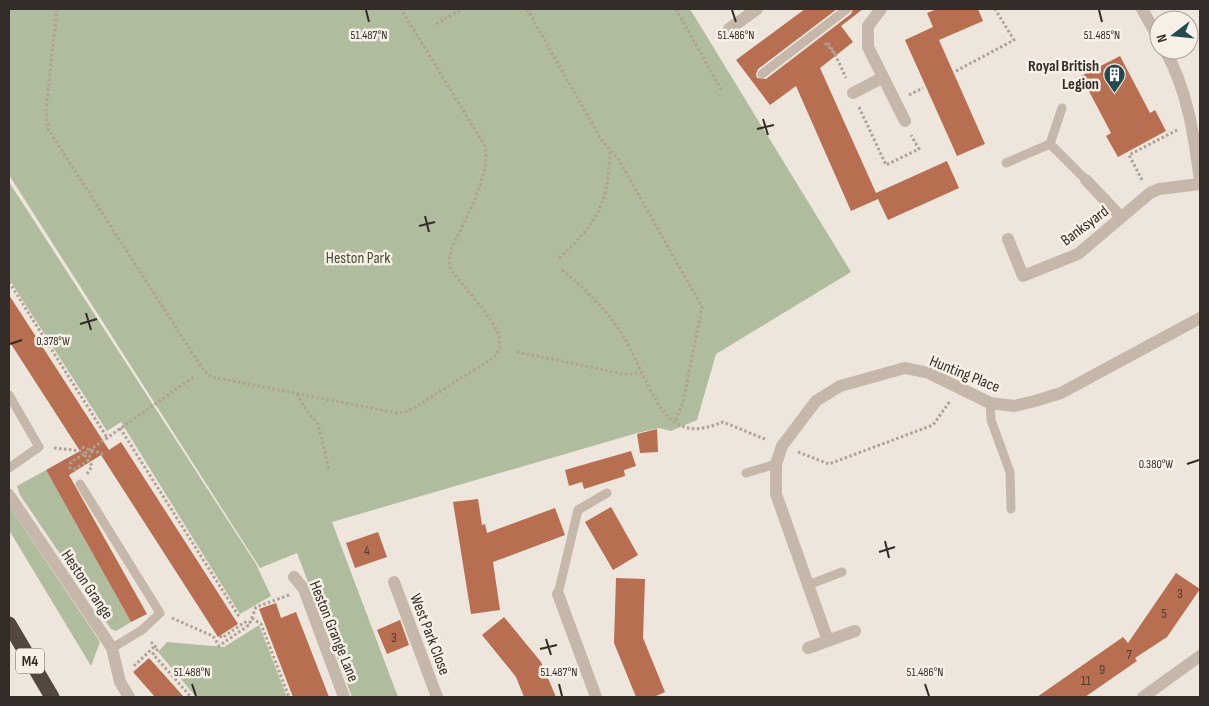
<svg xmlns="http://www.w3.org/2000/svg" width="1209" height="706" viewBox="0 0 1209 706" font-family="'Sofia Sans Condensed',sans-serif">
	<rect width="100%" height="100%" fill="#eee6dc"/>
	<path fill="#b0bc9e" d="M9,9h681l161,263 -135,82 -19,66 -26,11 -12,-3 -22,5 -305,89 66,175h-46l-55,-144 -37,15 -251,-393z
		M9,182l247,382 15,32 -31,18 -119,-192 -14,9 -98,-152z
		M46,470l85,152 -15,9 -5,-2 -91,-134 -3,-9z
		M9,506l91,136 -9,24 -82,-136z
		M259,625l28,72h-91l-38,-45 9,-10 57,5z"/>
	<path fill="#b76e51" d="M805,9h32l-79,60 -2,5 1,4 9,1 85,-65 2,-5h10l-22,17 12,16 -33,26 56,125 71,-32 12,27 -71,32 -10,-21 -27,12 -55,-125 -26,19 -34,-45z
		M937,9h41l5,12 -44,19 46,104 -28,12 -52,-116 28,-13 -6,-14z
		M1120,56l30,57 5,-3 11,21 -48,26 -12,-21 5,-3 -30,-57z
		M9,295l100,155 12,-8 117,182 -20,13 -117,-182 -32,20 78,139 -16,8 -85,-152 34,-19 -71,-110z
		M657,429l1,23 -18,1 -3,-19z
		M631,451l5,15 -12,4 1,6 -41,13 -2,-7 -13,4 -4,-16z
		M478,499l4,26 3,-1 2,9 68,-25 10,27 -72,27 7,48 -29,4 -18,-112z
		M611,507l27,48 -25,15 -28,-48z
		M378,532l9,25 -32,11 -9,-25z
		M1176,573l24,16 -33,48 -32,21 2,3 -52,36h-48l86,-60 5,6z
		M616,578l29,1 -2,59 22,54 -11,5h-18l-22,-54z
		M276,603l5,15 15,-6 33,85h-36l-34,-88z
		M504,617l37,45 15,35h-32l-8,-20 -34,-42z
		M400,620l9,25 -22,9 -10,-24z
		M149,658l35,39h-29l-22,-25z"/>
	<g fill="none" stroke-linecap="round" stroke-linejoin="round">
		<path stroke="#b1a194" stroke-width="3" stroke-dasharray="2.5 2.5" stroke-linecap="butt" d="M57,9l-11,101 2,19 156,242 8,6 185,36 8,-1 9,-4 79,-50c6,-6 8,-13 6,-22 -5,-17 -35,-49 -47,-65l-3,-9 2,-12c12,-27 41,-76 34,-104l-84,-137
			M527,9l75,132 17,19 83,147 -19,96 -8,19
			M676,9l46,82
			M436,24l26,-15
			M825,43l10,11 -8,-13
			M835,54l11,24
			M956,71l58,-31 -19,-31
			M909,95l14,-7
			M859,107l27,58 33,-16 -8,-14
			M1142,180l-13,-25 48,-25
			M559,258c39,-37 49,-52 51,-107
			M562,270c24,19 45,41 62,67 15,24 31,79 58,89 13,6 28,1 41,-4l44,18
			M9,282l99,157
			M517,352l107,22 19,-1
			M297,394l9,16 12,14 11,46
			M120,428l120,190
			M54,448l28,3 2,3
			M798,452l31,12 104,-39 17,-24
			M84,454l-13,8 -1,6 4,1 13,-7
			M87,474l5,-8 -8,-12 111,-78
			M172,618l41,18 6,10 30,-21 7,-18 33,-12
			M252,618l9,6 28,73
			M220,636l2,2 23,-16 4,3
			M151,642l7,7 -5,5 38,43
			M134,666l21,-20"/>
		<path stroke="#c5b7a9" stroke-width="9" d="M762,74l85,-65
			M1050,144l36,36
			M1006,163l44,-19 12,-36
			M9,395l30,52 -30,21
			M990,403l1,17 19,52 1,37
			M746,473l30,-9
			M80,484l80,129 -18,17 -30,18
			M808,585l34,-13
			M558,594l20,-84 29,-17"/>
		<path stroke="#c5b7a9" stroke-width="12" d="M881,9l-13,17v21l37,74
			M729,29l28,-20
			M853,93l29,-15
			M1086,180l35,37
			M1008,239l15,37 55,-22 72,-61 9,-4 41,-5
			M9,495l103,153 8,34 9,15
			M294,577l10,12 40,108
			M394,582l43,115
			M558,594l38,103
			M828,641l-52,-147v-30l6,-18 34,-45 24,-15 65,-18 24,5 61,30 24,3 21,-5 26,-8 139,-75
			M808,648l47,-17"/>
		<path stroke="#c5b7a9" stroke-width="12" d="M1142,9l17,30
			M1165,50c23,41 29,86 35,131
			M1143,697l57,-41"/>
		<path stroke="#534740" stroke-width="15" d="M9,624l43,73"/>
		<path stroke="#b1a194" stroke-width="3" stroke-dasharray="2.5 2.5" stroke-linecap="butt" d="M82,447l21,7
			M87,462l6,-12"/>
	</g>
	<path fill="none" stroke="#332c28" stroke-width="2" d="M366,10l3,12M732,10l4,12M1099,10l3,12M763,119l5,16M757,129l17,-4M425,216l4,16M419,226l16,-4M86,313l5,17M80,324l17,-5M10,344l12,-4M1187,464l12,-4M885,541l4,17M879,552l16,-5M546,639l5,16M540,649l17,-4M192,684l4,12M559,684l3,12M925,684l4,12"/>
	<defs>
		<symbol id="building-pin" viewBox="-11 -11 22 30"><path d="M0 17L-7.5 6A9.5 9.5 0 1 1 7.5 6Z" fill="#234b50" stroke="#f7f0e7"/><path d="M-4-6H4V6H1V3H-1V6H-4ZM-2.5-4.3h1.7v1.8h-1.7ZM.8-4.3h1.7v1.8H.8ZM-2.5-1h1.7V.8h-1.7ZM.8-1h1.7V.8H.8Z" fill="#fff"/></symbol>
	</defs>
	<g fill-rule="evenodd">
		<use href="#building-pin" x="1102" y="62" width="25" height="34"/>
	</g>
	<g text-anchor="middle" stroke-width="5" stroke-linejoin="round" paint-order="stroke">
		<g font-size="14" fill="#543c32">
			<text x="367" y="555">4</text>
			<text x="1180" y="598">3</text>
			<text x="1164" y="618">5</text>
			<text x="394" y="642">3</text>
			<text x="1129" y="659">7</text>
			<text x="1102" y="674">9</text>
			<text x="1086" y="685">11</text>
		</g>
		<rect fill="#f7f0e7" stroke="#6e6761" stroke-width="1" x="16" y="648.5" width="28" height="25" rx="4"/>
		<g font-size="15" font-weight="bold" fill="#332c28">
			<text x="30" y="666">M4</text>
		</g>
		<g font-size="16" font-weight="bold" fill="#332c28" stroke="#f7f0e7" text-anchor="end">
			<text x="1099" y="71">Royal British<tspan x="1099" dy="18">Legion</tspan></text>
		</g>
		<g font-size="16" fill="#332c28" stroke="#f7f0e7">
			<text transform="translate(1084 225) rotate(-37)" y="6">Banksyard</text>
			<text transform="translate(965 373) rotate(22)" y="6">Hunting Place</text>
			<text transform="translate(88 584) rotate(56)" y="6">Heston Grange</text>
			<text transform="translate(335 631) rotate(68)" y="6">Heston Grange Lane</text>
			<text transform="translate(431 634) rotate(69)" y="6">West Park Close</text>
		</g>
		<g font-size="16" fill="#424e2f" stroke="#f7f0e7">
			<text x="358" y="263">Heston Park</text>
		</g>
	</g>
	<g font-size="12" text-anchor="middle" fill="#332c28" stroke="#f7f0e7" stroke-width="5" stroke-linejoin="round" paint-order="stroke">
		<text x="369" y="39">51.487°N</text>
		<text x="736" y="39">51.486°N</text>
		<text x="1102" y="39">51.485°N</text>
		<text x="53" y="345">0.378°W</text>
		<text x="1156" y="468">0.380°W</text>
		<text x="192" y="676">51.488°N</text>
		<text x="559" y="676">51.487°N</text>
		<text x="925" y="676">51.486°N</text>
	</g>
	<rect width="1209" height="706" fill="none" stroke="#332c28" stroke-width="20"/>
	<g transform="translate(1174 35) rotate(254)"><circle r="24" fill="#f7f0e7" stroke="#a9a29b"/>
	<path d="M0-4L9 19L0 12L-9 19Z" fill="#234b50"/>
	<text y="-8" font-size="14" font-weight="bold" text-anchor="middle" fill="#332c28">N</text>
	</g>
</svg>
